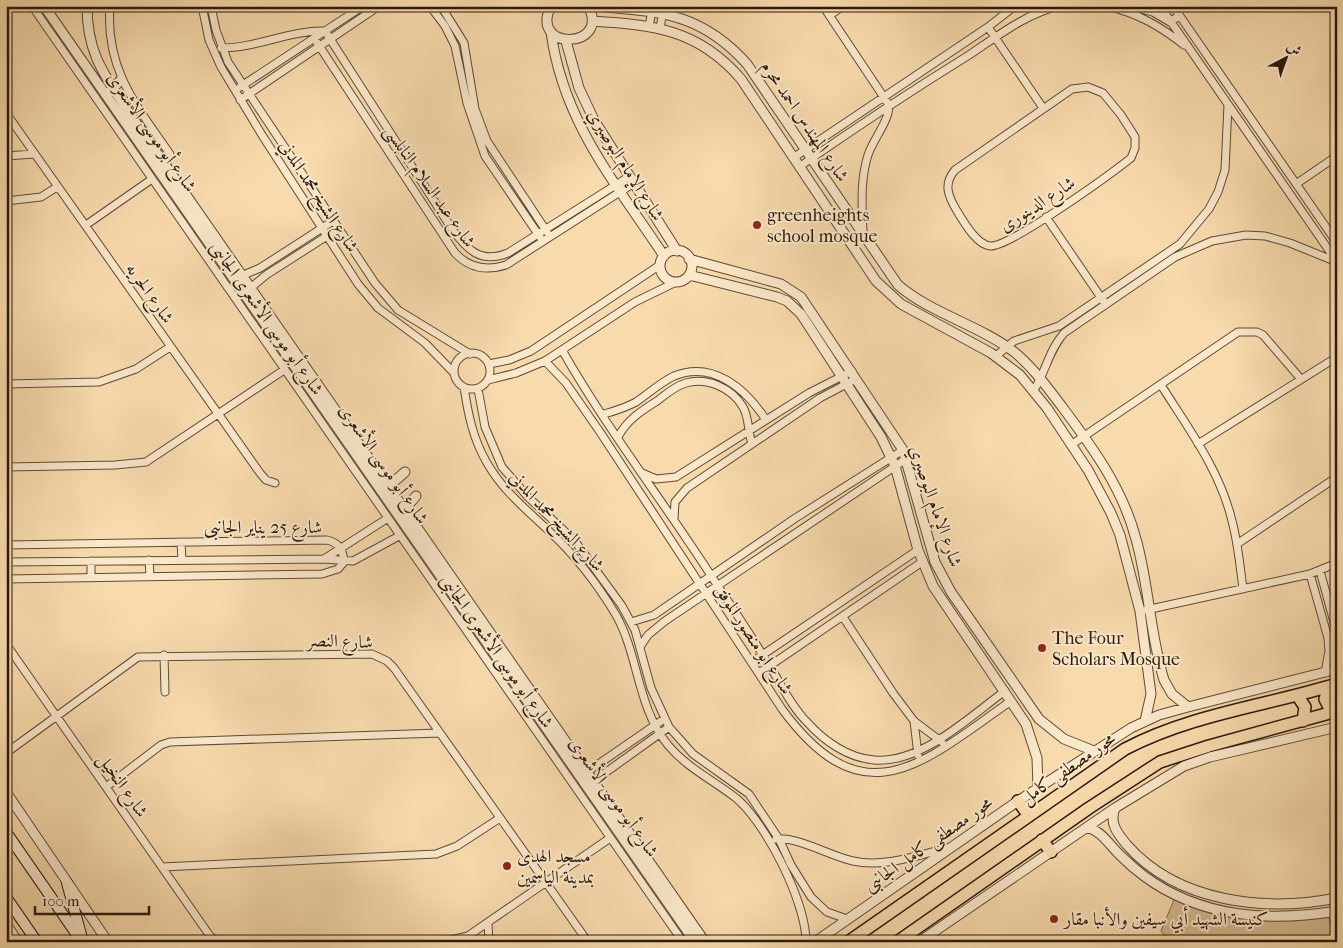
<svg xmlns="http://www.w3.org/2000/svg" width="1343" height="948" viewBox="0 0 1343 948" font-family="'IM FELL French Canon',Amiri,serif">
	<rect width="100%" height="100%" fill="#f8dbad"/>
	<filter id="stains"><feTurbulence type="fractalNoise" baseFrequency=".004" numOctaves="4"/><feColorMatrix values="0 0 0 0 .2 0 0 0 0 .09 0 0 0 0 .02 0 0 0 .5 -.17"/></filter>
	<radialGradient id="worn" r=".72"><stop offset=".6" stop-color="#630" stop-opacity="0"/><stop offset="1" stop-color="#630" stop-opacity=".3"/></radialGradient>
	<path fill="#d5ba92" stroke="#806a50" d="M1176,895l63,20 94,-3 4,30h-168l-8,-11z"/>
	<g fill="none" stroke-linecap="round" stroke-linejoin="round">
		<defs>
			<path id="minor" d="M32,6l651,936
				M110,6c-5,63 26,99 60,148l-4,11
				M202,6l7,34 12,27 41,68 96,149 20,24 47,35 29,30
				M211,6l5,24 12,32 147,221 23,27 72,44
				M430,6l15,20 10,20 12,57 18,53 55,81
				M441,6l23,37 11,66 12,32 60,91
				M823,6l66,99c0,17 -16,34 -21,50 -8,25 -6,52 -5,78
				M1107,6c30,7 53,20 77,39
				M1130,6l23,6 17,10 9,-6
				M1160,6l177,256
				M1173,6l164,237
				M1336,6l1,1
				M830,15l13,-9
				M649,26l4,-20
				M988,27l55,81
				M660,28l4,-22
				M314,38l141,215c14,15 32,18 51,12l128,-82
				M221,48c36,0 69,-18 104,-17l127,198c15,21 29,35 56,24l122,-77
				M240,87l123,-81
				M1088,87l15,6 18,22 14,22v11l-4,10c-19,15 -122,90 -141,88 -14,-2 -26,-24 -33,-35 -9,-15 -14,-27 -2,-41l117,-81z
				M240,100l139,-94
				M6,113l254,360 6,7 9,3
				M6,156l28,-2
				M793,158l195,-131 27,-21
				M799,167c56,-39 112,-76 170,-112 27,-18 58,-42 90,-49
				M1296,184l41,-28
				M6,201l35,-4 16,-10
				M1046,217l58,85
				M86,225l66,-46
				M239,277l21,-9 73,-47
				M247,291l19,-16 72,-46
				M562,350c45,79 101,151 150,227 19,29 39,58 57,88 12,19 22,41 38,57 17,19 41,36 67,38 47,4 95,-43 131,-69
				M454 371a18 18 0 1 1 36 0a18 18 0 1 1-36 0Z
				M996,356l18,-15 45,-15 121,-82 29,-35 9,-17 7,-22 3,-65
				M545,361l21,22 34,49 182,277c83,113 141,53 229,-8
				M489,364l20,-4 22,-9 129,-86
				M488,380l28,-7 29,-12 90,-59 41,-20
				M6,384l93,-2 37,-13 34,-22
				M1161,385c27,43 59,85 71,136 6,22 8,45 11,68
				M464,387c4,27 9,52 23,76 16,28 40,47 63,69 26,24 48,53 66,83 23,41 21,93 52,130 19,23 45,35 68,53 30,25 70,104 70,144
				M478,389l7,38 17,40 26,30 46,43 48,66 13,24 16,58 18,39 24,27 56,40 30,45 12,26 20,32 16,15 20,7
				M1034,390c12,-19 15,-40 30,-57l111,-76 37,-16 34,-6 19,1 25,7 47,19
				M604,414c11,-3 21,-6 32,-12 12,-8 25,-20 38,-26 39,-16 72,13 92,44
				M618,437c9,-17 23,-26 39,-36 9,-7 18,-15 29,-18 21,-6 46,5 57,24 6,10 5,25 9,37
				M1198,444l139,-87
				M1071,445l167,-113h19l6,3 37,43
				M6,467l109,-2 31,-3 138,-92
				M642,473l14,6 20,-2 133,-84 43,-22
				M674,519l1,-17 12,-14 133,-90 36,-19
				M181,542l1,18
				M1237,544l100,-67
				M6,545l321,-5c12,3 16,9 17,22l-6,7 -16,5 -316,5
				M324,559l64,-41
				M149,560l1,16
				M91,561v17
				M6,562l318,-3 29,2 46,-25
				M1320,571l17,62
				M1310,574l18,64 1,13 -4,22
				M1146,610l164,-36 27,-11
				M843,617l50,76 21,28 28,21
				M631,622l23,-7 140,-96 109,-69
				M6,644l204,292 7,6
				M640,647l8,-12 17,-14 241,-162
				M164,655l1,37
				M752,662l166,-112
				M759,673l163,-111
				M914,721l4,34
				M6,753l132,-96 234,-3 15,7 7,7 194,274
				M584,774l80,-55
				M591,783l78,-56
				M106,787l55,-42 9,-3 269,-9
				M776,839c23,-2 54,17 77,22 31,7 65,-6 95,-13
				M162,867l274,-13 21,-8 43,-28
				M488,924l1,18
				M379,942l72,-2 17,-4 142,-98"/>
			<path id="tertiary" d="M44,6l651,936
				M87,6c0,46 16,67 40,104l578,832
				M551,6c-23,46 61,43 37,0
				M595,6c65,6 105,6 152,58l151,221c34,29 79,39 115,66 20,16 34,36 50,57 30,40 60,81 73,131 13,46 14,96 28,141l8,14 16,13
				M592,21c62,4 106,8 149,58l135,202 25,23 90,49 29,22 27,33 41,62 23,43 9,22 20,76 11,83 -6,27
				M551,32c12,90 64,150 113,224
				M566,41l13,47 15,32 83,131
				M109,92l12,-12
				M660 266a16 16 0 1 1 32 0a16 16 0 1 1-32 0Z
				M689,259l92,25 20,13 102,153 32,112 16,30 88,127 25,20 30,12
				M689,275l88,22 10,4 14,13 80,123 14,29 23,84 15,36 93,138 11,34 1,30
				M389,486l16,-14
				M405,509l11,-13
				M6,792l102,150
				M1115,808c-6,15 2,25 12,37 51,58 139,67 210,53
				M1087,827c16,5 22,18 34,29 7,7 15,14 23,20 57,42 125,46 193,35
				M1333,912l4,17
				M6,924l12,18
				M815,942l203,-141 113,-73 28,-13 29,-8 149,-38
				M919,942l196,-134 69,-42 26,-9 127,-30"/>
			<path id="secondary" d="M6,832l76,110
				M67,883l15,55
				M6,897l31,45"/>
			<path id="primary" d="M1330,686l-5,13 4,8 8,4
				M1297,695l8,12 -2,14
				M1018,801l11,15
				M1042,840l9,12
				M848,942l277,-193c67,-35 140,-43 212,-65
				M897,942l192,-134 71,-46 49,-16 128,-35"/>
		</defs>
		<use href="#minor" stroke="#5e4a35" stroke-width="9"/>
		<use href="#tertiary" stroke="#5e4a35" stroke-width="11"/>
		<use href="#secondary" stroke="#2a190d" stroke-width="12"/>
		<use href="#primary" stroke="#2a190d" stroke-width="14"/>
		<use href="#minor" stroke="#fae8ca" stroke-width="7"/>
		<use href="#tertiary" stroke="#fae8ca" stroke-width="9"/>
		<use href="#secondary" stroke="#fae8ca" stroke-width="10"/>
		<use href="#primary" stroke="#f8dbad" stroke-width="11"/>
	</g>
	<g fill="#8f2418" stroke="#fae8ca" stroke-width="2">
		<circle cx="757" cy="225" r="5"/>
		<circle cx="1042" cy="648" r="5"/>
		<circle cx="507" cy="866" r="5"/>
		<circle cx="1054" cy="919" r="5"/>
	</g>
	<g text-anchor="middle" stroke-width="4" stroke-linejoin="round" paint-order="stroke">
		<g font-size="18" fill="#2a190d" stroke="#fae8ca">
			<text transform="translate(805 121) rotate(56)" y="6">شارع المهندس احمد محرم</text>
			<text transform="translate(152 132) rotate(55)" y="6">شارع أبو موسى الأشعرى</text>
			<text transform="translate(626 165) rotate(58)" y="6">شارع الإمام البوصيري</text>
			<text transform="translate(430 186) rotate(55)" y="6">شارع عبد السلام النابلسى</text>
			<text transform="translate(319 196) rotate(57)" y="6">شارع الشيخ محمد المدني</text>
			<text transform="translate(1037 204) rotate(-33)" y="6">شارع الدينورى</text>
			<text transform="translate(150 293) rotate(55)" y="6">شارع الحريه</text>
			<text transform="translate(267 318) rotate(55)" y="6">شارع أبو موسى الأشعرى الجانبى</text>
			<text transform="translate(384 464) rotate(55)" y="6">شارع أبو موسى الأشعرى</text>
			<text transform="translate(936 506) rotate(71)" y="6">شارع الإمام البوصيري</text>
			<text transform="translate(557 521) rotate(47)" y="6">شارع الشيخ محمد المدني</text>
			<text x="263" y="533">شارع 25 يناير الجانبى</text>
			<text transform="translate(754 639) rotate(57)" y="6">شارع ابو منصور الموفق</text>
			<text transform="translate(340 641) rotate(2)" y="6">شارع النصر</text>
			<text transform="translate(497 651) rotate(55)" y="6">شارع أبو موسى الأشعرى الجانبى</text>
			<text transform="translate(1068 768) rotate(-35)" y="6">محور مصطفى كامل</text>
			<text transform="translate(123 785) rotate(55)" y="6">شارع النخيل</text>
			<text transform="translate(614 797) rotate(55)" y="6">شارع أبو موسى الأشعرى</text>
			<text transform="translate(928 844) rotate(-35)" y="6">محور مصطفى كامل الجانبى</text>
		</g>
		<g font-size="18" fill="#2a190d" stroke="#fae8ca" text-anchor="start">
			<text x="767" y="221">greenheights<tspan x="767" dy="21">school mosque</tspan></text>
			<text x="1052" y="644">The Four<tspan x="1052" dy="21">Scholars Mosque</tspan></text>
			<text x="517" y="862">مسجد الهدى<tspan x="517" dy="21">بمدينة الياسمين</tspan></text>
			<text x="1064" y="925">كنيسة الشهيد أبي سيفين والأنبا مقار</text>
		</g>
	</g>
	<rect width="1343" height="948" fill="none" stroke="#f8dbad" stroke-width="25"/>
	<rect x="8" y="8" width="1328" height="933" fill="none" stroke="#2a190d" stroke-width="2.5"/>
	<rect x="12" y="12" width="1318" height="923" fill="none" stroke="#2a190d"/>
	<g transform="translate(1286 58) rotate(41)" stroke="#fae8ca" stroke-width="4" paint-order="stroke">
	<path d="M0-4L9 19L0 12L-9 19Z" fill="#2a190d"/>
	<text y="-8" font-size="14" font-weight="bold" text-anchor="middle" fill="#2a190d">ش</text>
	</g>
	<path d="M35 906v8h114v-8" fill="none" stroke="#2a190d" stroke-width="2.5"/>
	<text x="42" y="906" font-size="15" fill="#2a190d" stroke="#fae8ca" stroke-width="4" paint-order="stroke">100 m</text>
	<rect width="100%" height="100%" filter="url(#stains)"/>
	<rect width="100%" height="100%" fill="url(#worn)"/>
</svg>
